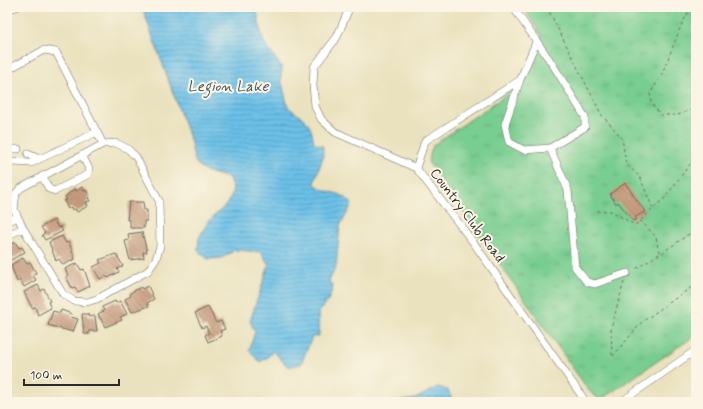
<svg xmlns="http://www.w3.org/2000/svg" width="703" height="409" viewBox="0 0 703 409" font-family="Mynerve,sans-serif">
	<defs>
		<pattern id="grass-tufts" width="24" height="20" patternUnits="userSpaceOnUse"><rect width="24" height="20" fill="#78cd90"/><path d="M3 7l-1-3M5 7V3M7 7l1-3M15 17l-1-3M17 17v-4M19 17l1-3" fill="none" stroke="#68b07c"/></pattern>
		<pattern id="water-rules" width="6" height="5" patternUnits="userSpaceOnUse"><rect width="6" height="5" fill="#6cc1e9"/><path d="M0 2.5h6" fill="none" stroke="#599dbd"/></pattern>
		<pattern id="building-back-hatch" width="6" height="6" patternUnits="userSpaceOnUse"><rect width="6" height="6" fill="#c89d7f"/><path d="M-1 5l2 2M0 0l6 6M5-1l2 2" fill="none" stroke="#a38068"/></pattern>
	</defs>
	<rect width="100%" height="100%" fill="#fcf5e5"/>
	<filter id="ink" filterUnits="userSpaceOnUse"><feTurbulence type="fractalNoise" baseFrequency=".025" numOctaves="2"/><feDisplacementMap in="SourceGraphic" scale="8" xChannelSelector="R" yChannelSelector="G"/><feConvolveMatrix kernelMatrix="1 2 1 2 8 2 1 2 1" color-interpolation-filters="sRGB"/></filter>
	<filter id="wash" filterUnits="userSpaceOnUse"><feTurbulence type="fractalNoise" baseFrequency=".012" numOctaves="4" result="noise"/><feDisplacementMap in="SourceGraphic" scale="16" xChannelSelector="R" yChannelSelector="G"/><feGaussianBlur stdDeviation="0.9" result="paint"/><feColorMatrix in="noise" values="0 0 0 0 0 0 0 0 0 0 0 0 0 0 0 0 0 1.4 0 .05"/><feComposite in="paint" operator="in"/></filter>
	<g filter="url(#wash)">
		<rect width="100%" height="100%" fill="#eae2be"/>
		<path fill="url(#grass-tufts)" stroke="#527c5e" d="M523,7h173v328l-96,65 -11,-9 -161,-229 5,-17 92,-63 16,-47z"/>
		<path fill="url(#water-rules)" stroke="#4c768a" d="M142,7h114l7,34 19,27 -1,11 7,28c17,13 23,14 26,36l9,3v11l-9,26c15,14 25,5 38,21l-12,22 -4,41 -7,14 4,6 -5,14 -10,11 1,24 -7,1 -11,27 -13,3 -15,-16 -5,6 -8,5 -11,-11 6,-19 -5,-11 19,-56 -8,-13 -26,-2 -13,8 -14,1 -10,-8 1,-13 9,-16 21,-20 4,-12 -4,-12c-27,-8 -34,-5 -38,-35z
			M438,387l10,3 5,12h-63l25,-3z"/>
		<g id="blocks">
			<path fill="url(#building-back-hatch)" d="M625,183l19,27 1,2 -10,5 1,2 -3,2 -15,-19 -2,2 -6,-10z
				M82,187l2,4 2,-1 4,6 -2,2 2,3 -4,1 2,4 -11,6 -2,-3 -3,1 -1,-3 -3,2 -4,-8 3,-1 -2,-3 10,-9 1,3z
				M129,202h14l1,8h3v11h-3v7h-14v-8h-3z
				M54,220l4,8 2,-2 3,5 -18,9 -3,-5 3,-2 -4,-6z
				M142,232l5,20h-4l1,6 -14,2 -5,-19 4,-1 -1,-6z
				M62,236l4,7 3,-1 6,17 -12,6 -4,-6 -3,2 -7,-19z
				M15,242l4,6 3,-1 3,5 -18,10v-15z
				M116,254l7,12 -6,3 2,3 -11,6 -2,-2 -6,3 -7,-12 8,-4 -2,-3z
				M23,258l4,6 3,-2 6,11 -3,2 3,5 -12,7 -4,-7 -3,2 -6,-17z
				M77,263l4,7 3,-1 6,17 -12,6 -3,-5 -3,1 -6,-11 2,-1 -3,-7z
				M38,285l3,6 3,-2 6,12 -2,1 3,6 -13,7 -3,-8 -3,1 -8,-16z
				M148,286l6,13 -7,4 2,3 -17,6 -7,-13 6,-3 -1,-3 11,-6 1,2z
				M115,301l1,2 4,-2 7,13 -7,3 2,3 -17,7 -7,-13 6,-3 -2,-4z
				M208,307l8,16 5,-2 4,8 -5,2 2,5 -14,6 -3,-7 4,-2 -3,-7 -4,2 -7,-15z
				M61,310l11,4 -1,3 7,2 -5,13 -25,-7 5,-14 7,2z
				M82,314h6l1,3 6,-1 2,15h-8v3h-5z"/>
		</g>
	</g>
	<g filter="url(#ink)">
		<use href="#blocks" fill-opacity="0" stroke="#6e6b5e" stroke-width="1"/>
		<g fill="none" stroke-linecap="round" stroke-linejoin="round">
			<defs>
				<path id="minor" d="M348,7v4l-11,26 -23,30 -1,18 2,21 6,13 14,13 81,36
					M513,7l40,58 32,52v10l-35,21 -26,2 -15,-8 -4,-18 15,-44
					M7,10l9,-3
					M7,70l37,-20 12,2 47,92
					M116,143l12,6 8,8 23,44 1,45 -4,13 -8,12 -51,28 -10,3 -13,-1 -11,-7 -40,-66 -9,-19 2,-16 5,-5 82,-44z
					M550,148l18,42 7,77 12,15 8,2 32,-11
					M7,154l3,-5h8
					M28,154l11,5
					M7,164l6,-2 18,1 66,-31
					M416,168l57,74 113,160
					M416,168l9,-27 95,-61 16,-38
					M42,176l7,13 6,2 32,-16 2,-6 -7,-14
					M7,222l10,-5
					M7,236l16,-8
					M621,402l75,-52"/>
			</defs>
			<use href="#minor" stroke="#6e6b5e" stroke-width="8"/>
			<path stroke="#6e6b5e" stroke-width="1" stroke-dasharray="3 3" stroke-linecap="butt" d="M547,7l54,107 21,24 4,26 14,13 13,32
				M691,7l-10,19 -19,48 -12,20 1,9 10,12h17l18,-7
				M597,211h14l24,14 6,-4 15,16 2,11 3,5 -27,17
				M641,220l23,-21 32,-43
				M662,253l34,-24
				M624,282l-13,46 1,29 30,-35 54,-38"/>
			<use href="#minor" stroke="#fff" stroke-width="7"/>
		</g>
	</g>
	<g text-anchor="middle" stroke-width="4" stroke-linejoin="round" paint-order="stroke">
		<g font-size="14" fill="#2b2b2b" stroke="#fcf5e5">
			<text transform="translate(468 215) rotate(53)" y="5">Country Club Road</text>
		</g>
		<g font-size="15" font-style="italic" fill="#3e5864" stroke="#fcf5e5">
			<text x="228" y="91">Legion Lake</text>
		</g>
	</g>
	<rect width="703" height="409" fill="none" stroke="#fcf5e5" stroke-width="24"/>
	<path d="M24 379v6h95v-6" fill="none" stroke="#2b2b2b" stroke-width="2"/>
	<text x="30" y="379" font-size="12" fill="#2b2b2b" stroke="#fcf5e5" stroke-width="3" paint-order="stroke">100 m</text>
</svg>
